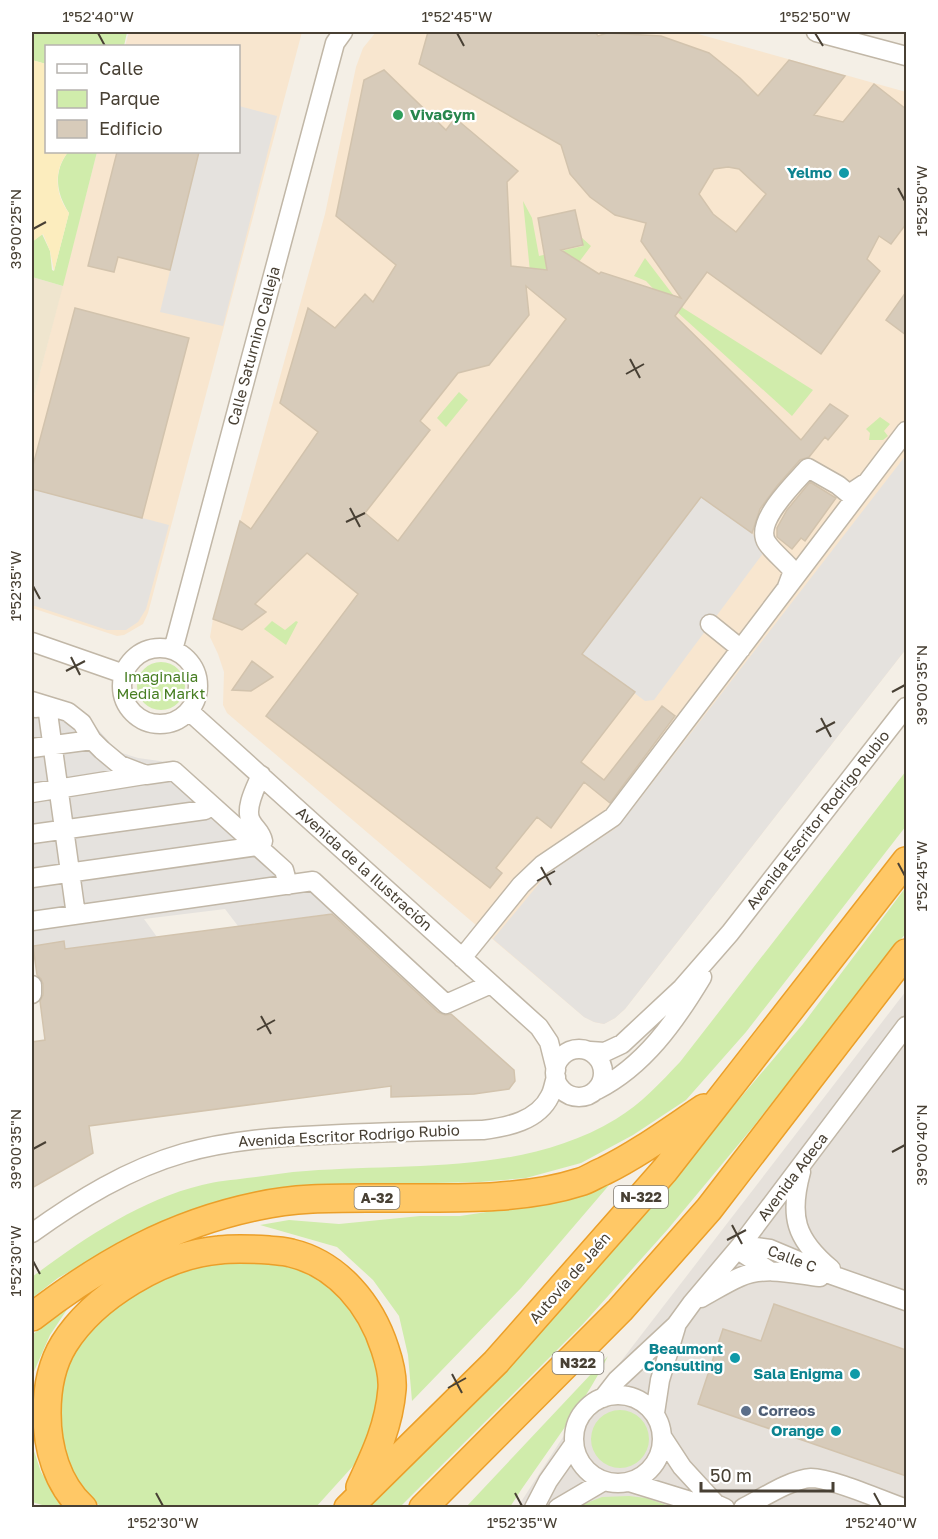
<svg xmlns="http://www.w3.org/2000/svg" width="938" height="1539" viewBox="0 0 938 1539" font-family="'Golos Text',sans-serif">
	<rect width="100%" height="100%" fill="#f4efe6"/>
	<path fill="#f8e6cf" d="M129,32h173l-154,581 -5,11 -19,11 -7,1 -85,-28v-205l65,-251h141v-106h-113z
		M376,32h315l215,60v557l-281,360 -10,9 -11,6 -10,-2 -10,-5 -357,-304 -4,-8 1,-33 -6,-18 -8,-17 3,-18 112,-405 31,-147 7,-19z"/>
	<path fill="#e6e1db" d="M906,991v516l-389,1 48,-74z"/>
	<path fill="#efe5ce" d="M32,277l31,9 -31,117z"/>
	<path fill="#d0ecab" d="M32,32h95l-3,14h-78v18l-14,-4z
		M68,152h29l-34,134 -31,-9v-35l10,-8 8,17 2,19 2,1 15,-58c-13,-20 -16,-41 -1,-61z
		M523,201l9,17 7,38 44,-10 -2,-9 10,9 -12,16 -35,18 -13,2z
		M645,258l38,50 130,82 -21,26 -127,-115 -19,-20 -12,-5z
		M459,392l9,8 -22,27 -9,-9z
		M880,417l10,7 -6,7 4,5 -5,4h-14l1,-7 -4,-4z
		M272,621l13,9 11,-9 2,1 -12,23 -22,-16z
		M137 686a24 24 0 1 1 48 0a24 24 0 1 1-48 0Z
		M906,771v55l-160,206 -60,68 -53,35 -52,28 -55,15 -46,4 -178,4 -68,13 -60,18 -54,26 -62,35 -26,20v-21c51,-38 108,-77 170,-92 15,-4 31,-5 45,-7 20,-2 39,-6 59,-7 103,-8 218,4 310,-52 25,-15 44,-36 64,-57z
		M906,887v46l-153,194 -85,102 -85,95 -183,183 -38,1 252,-261 189,-223z
		M616,1177l-95,111 -109,113 -4,-46 -9,-39 -26,-36 -36,-33 -77,-22 29,-5 50,4 81,-8h40l53,-8z
		M244,1259l61,9 55,43 23,67 -4,41 -16,36 -47,52h-215l-24,-23 -15,-40 -5,-35 7,-41 20,-33 29,-30 68,-35z
		M72,1302l-22,33 -18,41v-41z
		M608,1356c-27,54 -66,101 -98,151h-44z
		M591 1439a29 29 0 1 1 58 0a29 29 0 1 1-58 0Z
		M32,1445l9,27 21,35h-13l-17,-5z
		M629,1496l17,2 26,9 -98,1 28,-11z"/>
	<path fill="#fcedbe" d="M32,60l14,4v88h22c-15,19 -13,42 1,61l-15,58 -4,-20 -7,-17 -11,8z"/>
	<path fill="#e5e2de" d="M239,106l38,10 -54,210 -63,-14 39,-160h39z
		M906,455v194l-281,360 -10,9 -11,6 -10,-2 -10,-5 -91,-78 54,-65 69,-46 13,-15z
		M32,489l137,36 -23,84 -8,13 -12,8h-19l-75,-25z
		M701,497l51,36 12,19 -110,148 -9,1 -63,-47z
		M32,691l34,11 15,8 30,34 11,9 16,5 36,5 162,150 -98,13 -13,-17 -81,10 13,18 -92,12 -2,-8 -31,5z"/>
	<path fill="#d7cbba" stroke="#d2c3ad" stroke-width="1.5" fill-rule="evenodd" d="M428,32h167l3,4 9,-3 54,3 48,17 31,25 18,18 31,-36 56,16 -31,39 29,7 31,-38 32,25v115l-15,20 -12,-8 -12,23 13,12 -59,83 -114,-82 -32,44 126,124 29,-36 18,12 -20,24 -3,-3 -16,20 -9,3 -23,26 -17,23 -8,24 -51,-36 -119,157 53,38 -54,70 23,18 58,-74 13,10 -65,87 -26,-21 -33,46 -14,-11 -41,51 6,5 -12,15 -224,-172 92,-122 -51,-41 -52,51 11,8 -24,18 -29,-11 27,-98 11,8 67,-97 -38,-29 28,-95 27,20 30,-34 8,8 23,-37 -60,-49 28,-136 20,-10 62,60 9,-12 63,53 -11,11 4,84 36,4 -9,-52 37,-8 8,35 -22,5 38,24 2,-2 80,26 -40,-57 5,-18 -31,-8 -25,-18 -20,-23 -9,-29 -142,-81zM728,167l11,2 27,25 -30,38 -23,-18 -14,-20 15,-25zM526,286l40,33 -168,222 -33,-28 65,-83 -10,-9 38,-48 31,-8 40,-50z
		M117,152h82l-29,118 -52,-13 -4,15 -26,-6z
		M906,292v43l-20,-15z
		M75,308l114,30 -47,180 -110,-29v-20z
		M810,482l26,16 -31,43 -4,-3 -9,11 -15,-12v-9l10,-18z
		M252,661l21,16 -22,14 -19,-1z
		M332,914l106,98 7,3 6,-1 63,56 1,11 -6,8 -35,5 -83,3v-11l-302,40 4,27 -61,35v-146l13,-2 -5,-39 3,-6v-11l-2,-5 -4,-4 -4,-29 31,-5 1,8z
		M774,1304l132,46v126l-208,-72 25,-75 38,12z"/>
	<g fill="none" stroke-linecap="round" stroke-linejoin="round">
		<defs>
			<path id="minor" d="M816,32l90,24
				M787,587l6,-16c-8,-10 -19,-18 -26,-28 -14,-21 28,-60 41,-75l30,17 11,9 15,-10
				M710,624l31,25
				M32,642l92,32
				M122 686a38 38 0 1 1 76 0a38 38 0 1 1-76 0Z
				M173,650l162,-607 8,-11
				M32,701l36,11 14,11 10,17 10,10 18,15 26,10 28,-4 110,99 4,15
				M36,708l11,-2 29,209
				M189,711l350,316 10,15 7,28
				M32,748l60,-8
				M32,793l112,-18
				M32,834l173,-24 6,-5
				M32,878l226,-32 5,-5c-2,-10 -8,-12 -12,-20 -7,-13 5,-34 10,-46
				M32,921l281,-40 133,123 45,-20
				M462,958l59,-73 21,-20 71,-48 293,-386
				M32,985v9
				M555 1073a24 24 0 1 1 48 0a24 24 0 1 1-48 0Z
				M590,1051l15,1 17,-8 60,-56 48,-55 176,-226
				M597,1090c47,-24 78,-68 105,-113
				M801,1172c-12,44 -6,67 30,97
				M32,1233c46,-33 96,-64 152,-80 46,-13 92,-16 139,-18 53,-3 107,-4 160,-5 24,-3 55,-9 67,-34 3,-5 4,-13 6,-19
				M770,1271l-26,-17 -3,-9 29,4 62,26 74,26
				M701,1298c13,-7 25,-15 39,-21 26,-11 54,-3 80,0
				M574 1439a44 44 0 1 1 88 0a44 44 0 1 1-88 0Z
				M603,1398l14,-18 59,-55 16,-22 49,-58 165,-219
				M655,1413l5,-33 16,-53
				M663,1438l19,29 34,37
				M629,1482l68,21 19,1 9,4
				M534,1508l14,-27 26,-37
				M558,1508l46,-27
				M743,1508c18,-9 48,-29 68,-30 21,0 70,22 93,30"/>
			<path id="highway" d="M32,1317c70,-54 139,-93 226,-111 35,-8 73,-8 109,-8 68,-1 148,5 213,-16 8,-2 16,-8 24,-11 36,-18 67,-41 100,-63
				M83,1508c-26,-24 -36,-60 -36,-95 0,-24 4,-48 17,-69 30,-48 99,-89 155,-94 16,-2 34,-1 50,0 7,1 15,1 22,3 47,11 80,52 94,96 4,12 8,27 7,40 -3,37 -17,66 -32,98
				M348,1508l148,-146 169,-192 241,-309
				M423,1508l197,-198 89,-101 197,-256"/>
		</defs>
		<use href="#minor" stroke="#c1b7a7" stroke-width="21"/>
		<use href="#highway" stroke="#eb9f29" stroke-width="30"/>
		<use href="#minor" stroke="#fff" stroke-width="18"/>
		<use href="#highway" stroke="#ffc866" stroke-width="27"/>
	</g>
	<path fill="none" stroke="#484034" stroke-width="2" d="M98,33l7,13M457,33l7,13M815,33l8,13M898,188l7,13M33,229l13,-7M630,359l10,19M626,374l18,-10M350,508l10,19M346,522l19,-9M33,586l7,13M71,657l9,18M66,671l19,-10M892,692l13,-7M821,718l10,19M816,732l19,-10M898,863l7,13M541,867l10,18M537,881l18,-10M261,1016l10,18M257,1030l18,-10M33,1149l13,-7M892,1152l13,-7M732,1225l10,19M727,1240l19,-10M33,1261l7,13M452,1374l10,19M448,1388l18,-10M156,1493l7,13M515,1493l7,13M874,1493l7,13"/>
	<circle fill="#2e9e5b" stroke="#fff" stroke-width="2" cx="398" cy="115" r="6"/>
	<g fill="#0f9aa8" stroke="#fff" stroke-width="2">
		<circle cx="844" cy="173" r="6"/>
		<circle cx="735" cy="1358" r="6"/>
		<circle cx="855" cy="1374" r="6"/>
		<circle cx="836" cy="1431" r="6"/>
	</g>
	<circle fill="#5c6f8a" stroke="#fff" stroke-width="2" cx="746" cy="1411" r="6"/>
	<g text-anchor="middle" stroke-width="4.5" stroke-linejoin="round" paint-order="stroke">
		<g fill="#fff" stroke="#7f7971" stroke-width="1.5">
			<rect x="614" y="1186" width="54" height="22" rx="4.5"/>
			<rect x="354.5" y="1187" width="45" height="22" rx="4.5"/>
			<rect x="552.5" y="1352" width="51" height="22" rx="4.5"/>
		</g>
		<g font-size="14" font-weight="bold" fill="#484034">
			<text x="641" y="1202">N-322</text>
			<text x="377" y="1203">A-32</text>
			<text x="578" y="1368">N322</text>
		</g>
		<g font-size="15" font-weight="bold" fill="#27864d" stroke="#fff" text-anchor="start">
			<text x="410" y="120">VivaGym</text>
		</g>
		<g font-size="15" font-weight="bold" fill="#0d838f" stroke="#fff" text-anchor="end">
			<text x="832" y="178">Yelmo</text>
			<text x="723" y="1354">Beaumont<tspan x="723" dy="17">Consulting</tspan></text>
			<text x="843" y="1379">Sala Enigma</text>
			<text x="824" y="1436">Orange</text>
		</g>
		<g font-size="15" fill="#484034" stroke="#fff">
			<text transform="translate(254 346) rotate(-75)" y="5">Calle Saturnino Calleja</text>
			<text transform="translate(818 820) rotate(-52)" y="5">Avenida Escritor Rodrigo Rubio</text>
			<text transform="translate(364 869) rotate(42)" y="5">Avenida de la Ilustración</text>
			<text transform="translate(349 1136) rotate(-3)" y="5">Avenida Escritor Rodrigo Rubio</text>
			<text transform="translate(793 1177) rotate(-53)" y="5">Avenida Adeca</text>
			<text transform="translate(792 1259) rotate(21)" y="5">Calle C</text>
			<text transform="translate(570 1278) rotate(-49)" y="5">Autovía de Jaén</text>
		</g>
		<g font-size="15" fill="#477e22" stroke="#fff">
			<text x="161" y="682">Imaginalia<tspan x="161" dy="17">Media Markt</tspan></text>
		</g>
		<g font-size="15" font-weight="bold" fill="#4e5e75" stroke="#fff" text-anchor="start">
			<text x="758" y="1416">Correos</text>
		</g>
	</g>
	<rect width="938" height="1539" fill="none" stroke="#ffffff" stroke-width="66"/>
	<rect x="45" y="45" width="195" height="108" fill="#ffffff" stroke="#b6b3ae" stroke-width="1.5"/>
	<rect x="57" y="64" width="30" height="9" fill="#ffffff" stroke="#b6b3ae" stroke-width="1.5"/>
	<text x="99" y="75" font-size="18" fill="#484034">Calle</text>
	<rect x="57" y="90" width="30" height="18" fill="#d0ecab" stroke="#b6b3ae" stroke-width="1.5"/>
	<text x="99" y="105" font-size="18" fill="#484034">Parque</text>
	<rect x="57" y="120" width="30" height="18" fill="#d7cbba" stroke="#b6b3ae" stroke-width="1.5"/>
	<text x="99" y="135" font-size="18" fill="#484034">Edificio</text>
	<path d="M701 1482v9h132v-9" fill="none" stroke="#484034" stroke-width="3"/>
	<text x="710" y="1482" font-size="18" fill="#484034" stroke="#ffffff" stroke-width="4.5" paint-order="stroke">50 m</text>
	<rect x="33" y="33" width="872" height="1473" fill="none" stroke="#484034" stroke-width="2"/>
	<g font-size="15" text-anchor="middle" fill="#484034">
		<text x="98" y="22">1°52'40"W</text>
		<text x="457" y="22">1°52'45"W</text>
		<text x="815" y="22">1°52'50"W</text>
		<text transform="translate(922 201) rotate(-90)" y="5">1°52'50"W</text>
		<text transform="translate(16 229) rotate(-90)" y="5">39°00'25"N</text>
		<text transform="translate(16 586) rotate(-90)" y="5">1°52'35"W</text>
		<text transform="translate(922 685) rotate(-90)" y="5">39°00'35"N</text>
		<text transform="translate(922 876) rotate(-90)" y="5">1°52'45"W</text>
		<text transform="translate(922 1145) rotate(-90)" y="5">39°00'40"N</text>
		<text transform="translate(16 1149) rotate(-90)" y="5">39°00'35"N</text>
		<text transform="translate(16 1261) rotate(-90)" y="5">1°52'30"W</text>
		<text x="163" y="1528">1°52'30"W</text>
		<text x="522" y="1528">1°52'35"W</text>
		<text x="881" y="1528">1°52'40"W</text>
	</g>
</svg>
